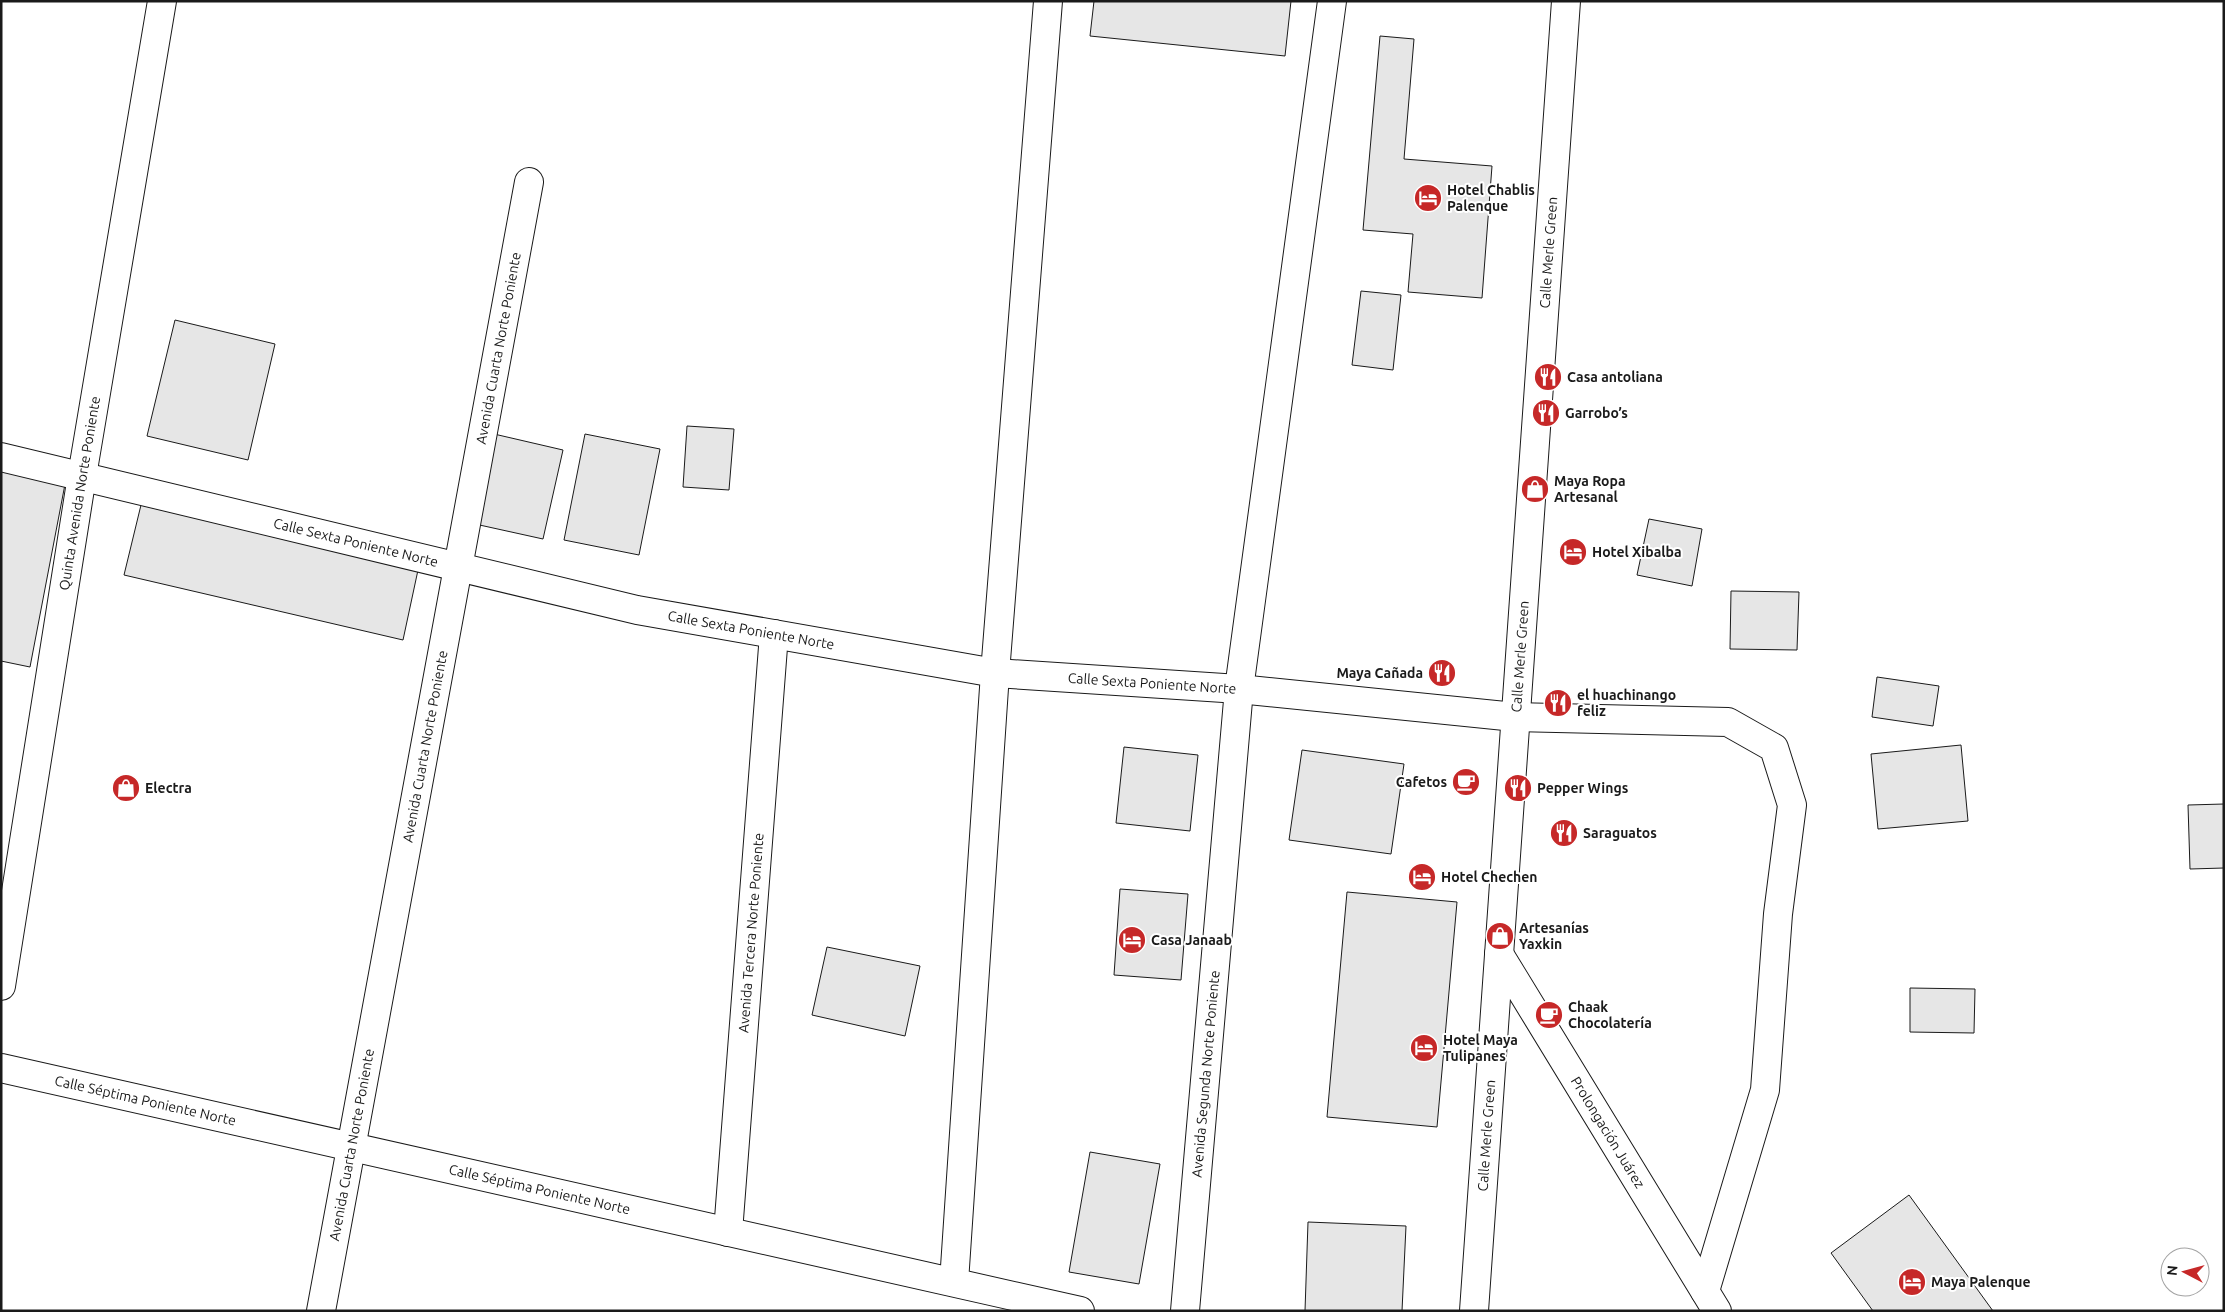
<svg xmlns="http://www.w3.org/2000/svg" width="2225" height="1312" viewBox="0 0 2225 1312" font-family="Ubuntu,sans-serif">
	<rect width="100%" height="100%" fill="#fff"/>
	<path fill="#e6e6e6" stroke="#1a1a1a" d="M1094,1h197l-6,55 -195,-20z
		M1380,36l34,3 -10,120 88,7 -10,132 -74,-6 5,-58 -50,-4z
		M1361,291l40,4 -8,75 -41,-5z
		M175,320l100,24 -27,116 -101,-24z
		M687,426l47,3 -5,61 -46,-3z
		M494,434l69,16 -20,89 -68,-15z
		M585,434l75,15 -21,106 -75,-15z
		M1,466l65,13 -36,188 -29,-6z
		M141,505l277,65 -15,70 -279,-65z
		M1649,519l53,10 -10,57 -55,-11z
		M1731,591l68,1 -2,58 -67,-1z
		M1877,677l62,9 -6,40 -61,-9z
		M1961,745l7,76 -90,8 -7,-75z
		M1124,747l74,8 -8,76 -74,-8z
		M1302,750l102,14 -13,90 -102,-14z
		M2224,804v64l-34,1 -2,-64z
		M1120,889l68,5 -7,86 -67,-5z
		M1347,892l110,10 -20,225 -110,-10z
		M827,947l93,19 -15,70 -93,-21z
		M1910,988l65,1 -1,44 -64,-1z
		M1090,1152l70,12 -21,120 -70,-12z
		M1909,1195l84,116h-120l-42,-58z
		M1308,1222l98,4 -4,85h-97z"/>
	<g fill="none" stroke-linecap="round" stroke-linejoin="round">
		<defs>
			<g id="minor">
				<path id="s1" d="M1,457l636,153 358,63 244,16 276,28 213,5 46,26 18,57 -14,109 -13,176 -60,201"/>
				<path id="s2" d="M1499,954l218,357"/>
				<path id="s3" d="M1,986l81,-510 80,-475"/>
				<path id="s4" d="M1,1068l1079,243"/>
				<path id="s5" d="M728,1232l46,-598"/>
				<path d="M954,1282l41,-609 53,-672"/>
				<path id="s6" d="M321,1311l208,-1129"/>
				<path id="s7" d="M1185,1311l54,-622 93,-688"/>
				<path id="s8" d="M1474,1311l92,-1310"/>
			</g>
		</defs>
		<use href="#minor" stroke="#1a1a1a" stroke-width="30"/>
		<use href="#minor" stroke="#fff" stroke-width="28"/>
	</g>
	<defs>
		<symbol id="hotel-disc" viewBox="-11 -11 22 22"><circle r="9.5" fill="#c62828" stroke="#fff"/><path d="M-6-4.5h1.5V1H6V5H4.5V3h-9V5H-6ZM-4 0a1.8 1.8 0 1 1 3.6 0ZM.5 0V-2.5h3Q6-2.5 6 0Z" fill="#fff"/></symbol>
		<symbol id="restaurant-disc" viewBox="-11 -11 22 22"><circle r="9.5" fill="#c62828" stroke="#fff"/><path d="M-5-6h1v4h1v-4h1v4h1v-4h1v5L-1.5 .5V6h-2V.5L-5-1ZM5-6V6H3V1.5H1.5Q1.5-4 5-6Z" fill="#fff"/></symbol>
		<symbol id="shop-disc" viewBox="-11 -11 22 22"><circle r="9.5" fill="#c62828" stroke="#fff"/><path d="M-5-2.5h2.3a2.7 3.5 0 0 1 5.4 0H5L5.5 6h-11ZM-1.5-2.5h3a1.5 2.3 0 0 0-3 0Z" fill="#fff"/></symbol>
		<symbol id="cafe-disc" viewBox="-11 -11 22 22"><circle r="9.5" fill="#c62828" stroke="#fff"/><path d="M-5.5-4.5H6V0H3Q3 3.5 0 3.5H-2.5Q-5.5 3.5-5.5 0ZM3-3.2v2h1.7v-2ZM-6 4.5H4V6H-6Z" fill="#fff"/></symbol>
	</defs>
	<g fill-rule="evenodd">
		<use href="#hotel-disc" x="1412" y="182" width="32" height="32"/>
		<use href="#restaurant-disc" x="1532" y="361" width="32" height="32"/>
		<use href="#restaurant-disc" x="1530" y="397" width="32" height="32"/>
		<use href="#shop-disc" x="1519" y="473" width="32" height="32"/>
		<use href="#hotel-disc" x="1557" y="536" width="32" height="32"/>
		<use href="#restaurant-disc" x="1426" y="657" width="32" height="32"/>
		<use href="#restaurant-disc" x="1542" y="687" width="32" height="32"/>
		<use href="#cafe-disc" x="1450" y="766" width="32" height="32"/>
		<use href="#shop-disc" x="110" y="772" width="32" height="32"/>
		<use href="#restaurant-disc" x="1502" y="772" width="32" height="32"/>
		<use href="#restaurant-disc" x="1548" y="817" width="32" height="32"/>
		<use href="#hotel-disc" x="1406" y="861" width="32" height="32"/>
		<use href="#shop-disc" x="1484" y="920" width="32" height="32"/>
		<use href="#hotel-disc" x="1116" y="924" width="32" height="32"/>
		<use href="#cafe-disc" x="1533" y="999" width="32" height="32"/>
		<use href="#hotel-disc" x="1408" y="1032" width="32" height="32"/>
		<use href="#hotel-disc" x="1896" y="1266" width="32" height="32"/>
	</g>
	<g text-anchor="middle" stroke-width="4" stroke-linejoin="round" paint-order="stroke">
		<g font-size="14" font-weight="bold" fill="#1a1a1a" stroke="#fff" text-anchor="start">
			<text x="1447" y="195">Hotel Chablis<tspan x="1447" dy="16">Palenque</tspan></text>
			<text x="1567" y="382">Casa antoliana</text>
			<text x="1565" y="418">Garrobo’s</text>
			<text x="1554" y="486">Maya Ropa<tspan x="1554" dy="16">Artesanal</tspan></text>
			<text x="1592" y="557">Hotel Xibalba</text>
			<text x="1423" y="678" text-anchor="end">Maya Cañada</text>
			<text x="1577" y="700">el huachinango<tspan x="1577" dy="16">feliz</tspan></text>
			<text x="1447" y="787" text-anchor="end">Cafetos</text>
			<text x="145" y="793">Electra</text>
			<text x="1537" y="793">Pepper Wings</text>
			<text x="1583" y="838">Saraguatos</text>
			<text x="1441" y="882">Hotel Chechen</text>
			<text x="1519" y="933">Artesanías<tspan x="1519" dy="16">Yaxkin</tspan></text>
			<text x="1151" y="945">Casa Janaab</text>
			<text x="1568" y="1012">Chaak<tspan x="1568" dy="16">Chocolatería</tspan></text>
			<text x="1443" y="1045">Hotel Maya<tspan x="1443" dy="16">Tulipanes</tspan></text>
			<text x="1931" y="1287">Maya Palenque</text>
		</g>
		<g font-size="14" fill="#1a1a1a" stroke="#fff">
			<text dy="5" stroke="none"><textPath href="#s8" startOffset="1061">Calle Merle Green</textPath></text>
			<text dy="5" stroke="none"><textPath href="#s6" startOffset="979">Avenida Cuarta Norte Poniente</textPath></text>
			<text dy="5" stroke="none"><textPath href="#s3" startOffset="499">Quinta Avenida Norte Poniente</textPath></text>
			<text dy="5" stroke="none"><textPath href="#s1" startOffset="365">Calle Sexta Poniente Norte</textPath></text>
			<text dy="5" stroke="none"><textPath href="#s1" startOffset="770">Calle Sexta Poniente Norte</textPath></text>
			<text dy="5" stroke="none"><textPath href="#s8" startOffset="656">Calle Merle Green</textPath></text>
			<text dy="5" stroke="none"><textPath href="#s1" startOffset="1175">Calle Sexta Poniente Norte</textPath></text>
			<text dy="5" stroke="none"><textPath href="#s6" startOffset="574">Avenida Cuarta Norte Poniente</textPath></text>
			<text dy="5" stroke="none"><textPath href="#s5" startOffset="300">Avenida Tercera Norte Poniente</textPath></text>
			<text dy="5" stroke="none"><textPath href="#s7" startOffset="238">Avenida Segunda Norte Poniente</textPath></text>
			<text dy="5" stroke="none"><textPath href="#s4" startOffset="148">Calle Séptima Poniente Norte</textPath></text>
			<text dy="5" stroke="none"><textPath href="#s2" startOffset="209">Prolongación Juárez</textPath></text>
			<text dy="5" stroke="none"><textPath href="#s8" startOffset="176">Calle Merle Green</textPath></text>
			<text dy="5" stroke="none"><textPath href="#s6" startOffset="169">Avenida Cuarta Norte Poniente</textPath></text>
			<text dy="5" stroke="none"><textPath href="#s4" startOffset="552">Calle Séptima Poniente Norte</textPath></text>
		</g>
	</g>
	<rect width="2225" height="1312" fill="none" stroke="#1a1a1a" stroke-width="5"/>
	<g transform="translate(2185 1272) rotate(276)"><circle r="24" fill="#ffffff" stroke="#a3a3a3"/>
	<path d="M0-4L9 19L0 12L-9 19Z" fill="#c62828"/>
	<text y="-8" font-size="14" font-weight="bold" text-anchor="middle" fill="#1a1a1a">N</text>
	</g>
</svg>
